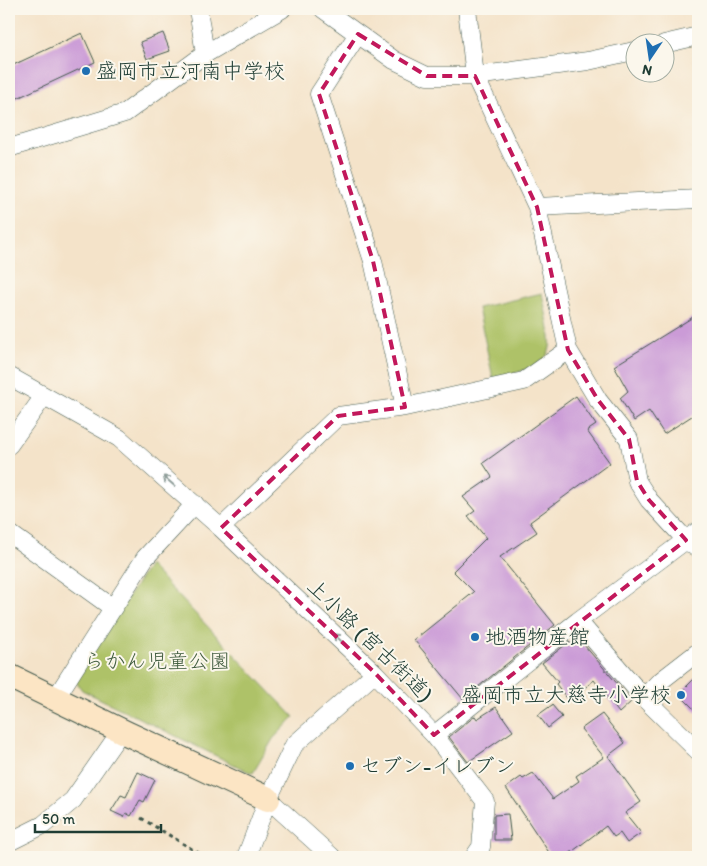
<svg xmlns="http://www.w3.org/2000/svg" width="707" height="866" viewBox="0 0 707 866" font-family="Itim,'Klee One',sans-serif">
	<rect width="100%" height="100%" fill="#fbf7ec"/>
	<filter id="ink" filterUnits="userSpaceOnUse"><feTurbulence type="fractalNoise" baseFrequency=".02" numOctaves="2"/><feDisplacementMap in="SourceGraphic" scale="10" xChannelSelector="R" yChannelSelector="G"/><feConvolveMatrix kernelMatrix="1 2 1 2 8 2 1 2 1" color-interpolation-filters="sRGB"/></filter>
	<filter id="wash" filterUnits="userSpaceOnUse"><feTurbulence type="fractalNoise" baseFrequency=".0096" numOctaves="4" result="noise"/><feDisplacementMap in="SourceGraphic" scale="20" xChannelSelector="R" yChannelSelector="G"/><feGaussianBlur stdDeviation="1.12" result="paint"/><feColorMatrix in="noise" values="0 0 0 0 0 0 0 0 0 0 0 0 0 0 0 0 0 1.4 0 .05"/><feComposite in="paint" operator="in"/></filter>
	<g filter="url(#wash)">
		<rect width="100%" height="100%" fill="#f4e3c9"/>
		<path fill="#aec267" stroke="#66804e" d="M542,293c2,12 10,44 8,54 -2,21 -41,28 -57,31l-15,-70z
			M149,565l145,152 -21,22 -20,34 -6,-2 -165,-81 -8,-11z"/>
		<g id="blocks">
			<path fill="#cb9bd7" d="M82,33l13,29 -86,40v-35z
				M163,33l7,18 -23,8 -7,-17z
				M698,314v98l-34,22 -15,-23 -15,10 -14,-23 8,-7 -14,-25z
				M576,396l20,29 -9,6 23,32 -80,59 7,10 -37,25 55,68 -92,74 -49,-59 60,-48 -21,-21 33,-33 -18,-22 7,-5 -12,-14 29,-20 -9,-14z
				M578,638l54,63 -13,12 -25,-33 -25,21 -13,-17 2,-2 -16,-19 27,-21 1,2z
				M698,675v38l-19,-19z
				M552,705l10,12 -14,11 -10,-13z
				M496,707l17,24 -45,31 -19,-25 26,-21 2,3z
				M602,714l23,29 -17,13 33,46 -16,11 16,20 -14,10 -7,-10 -6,4 -8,-11 -41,31h-13l-46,-69 15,-11 2,2 10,-6 20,26 26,-18 -3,-5 28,-19 -23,-28z
				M138,772l17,8 -11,22 -4,-2 -9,16 -5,-3 -2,4 -13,-6 10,-16 5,2z
				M508,814l3,26h-17v-25z"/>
		</g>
	</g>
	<g filter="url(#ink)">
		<use href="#blocks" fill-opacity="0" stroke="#3f564a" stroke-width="1"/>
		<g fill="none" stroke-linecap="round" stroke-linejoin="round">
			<defs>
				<path id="street" d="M198,9l7,45
					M323,9l71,51 33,16h48l113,-15 46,-10
					M358,34l-39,60 54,167 32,146
					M664,44l34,-8
					M9,148l116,-35 80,-59 77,-45
					M537,207l161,-8
					M568,350l30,50 31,39 8,42 12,19 37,40 12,9
					M9,376l110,62 102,90 154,145 59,62 51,66 -4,46 -7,10
					M9,445l35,-49
					M221,528l117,-112 67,-9 119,-26 44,-31 -31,-143 -62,-131 -8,-67
					M9,533l104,75
					M578,621l66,77 54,53
					M644,698l14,-15 40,-31
					M55,699l90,-141 50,-54
					M434,735l144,-114 120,-90
					M268,799l64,58
					M9,842l34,-17 30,-25 48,-69
					M246,857l22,-58 26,-54 81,-72"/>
				<path id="secondary" d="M9,676l117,57 142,66"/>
			</defs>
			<use href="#street" stroke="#3f564a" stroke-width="19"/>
			<use href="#secondary" stroke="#3f564a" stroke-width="26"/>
			<path stroke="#3f564a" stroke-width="3" stroke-dasharray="4 4" stroke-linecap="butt" d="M141,818l64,39"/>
			<use href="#street" stroke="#fff" stroke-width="18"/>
			<use href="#secondary" stroke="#fce5c4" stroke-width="24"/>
		</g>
		<defs><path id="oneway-shaft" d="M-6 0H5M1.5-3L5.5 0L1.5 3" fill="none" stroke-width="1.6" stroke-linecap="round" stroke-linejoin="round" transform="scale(1.25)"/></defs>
		<g stroke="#8f9e9a">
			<use href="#oneway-shaft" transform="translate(169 481) rotate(-139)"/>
			<use href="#oneway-shaft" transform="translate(339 639) rotate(-137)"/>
		</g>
	</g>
	<path fill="none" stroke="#c2185b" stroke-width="4" stroke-dasharray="10 6" stroke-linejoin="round" d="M358,34l69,42h48l62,131 31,143 30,50 31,39 8,42 12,19 37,40 -252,195 -59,-62 -154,-145 117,-112 67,-9 -32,-146 -54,-167z"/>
	<g fill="#1f6fb2" stroke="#fbf7ec" stroke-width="2">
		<circle cx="86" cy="71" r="5"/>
		<circle cx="475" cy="637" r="5"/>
		<circle cx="681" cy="695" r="5"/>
		<circle cx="350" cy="766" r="5"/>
	</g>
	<g text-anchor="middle" stroke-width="4" stroke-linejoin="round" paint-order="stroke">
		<g font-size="21" fill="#1f3d34" stroke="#fbf7ec" text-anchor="start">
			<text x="96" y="78">盛岡市立河南中学校</text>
			<text x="485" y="644">地酒物産館</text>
			<text x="671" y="702" text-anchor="end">盛岡市立大慈寺小学校</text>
			<text x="360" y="773">セブン-イレブン</text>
		</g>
		<g font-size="21" fill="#1f3d34" stroke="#fbf7ec">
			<text transform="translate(370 640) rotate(44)" y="7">上小路 (宮古街道)</text>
		</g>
		<g font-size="21" fill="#435e41" stroke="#fbf7ec">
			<text x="157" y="668">らかん児童公園</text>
		</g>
	</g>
	<rect width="707" height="866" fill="none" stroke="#fbf7ec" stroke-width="30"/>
	<g transform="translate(650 58) rotate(193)"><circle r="24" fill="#fbf7ec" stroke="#a3ada2"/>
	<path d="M0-4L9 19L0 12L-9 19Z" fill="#1f6fb2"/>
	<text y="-8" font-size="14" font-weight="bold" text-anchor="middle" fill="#1f3d34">N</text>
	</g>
	<path d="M35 824v8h126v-8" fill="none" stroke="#1f3d34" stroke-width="2.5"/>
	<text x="42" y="824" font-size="15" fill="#1f3d34" stroke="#fbf7ec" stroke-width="4" paint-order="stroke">50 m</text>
</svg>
